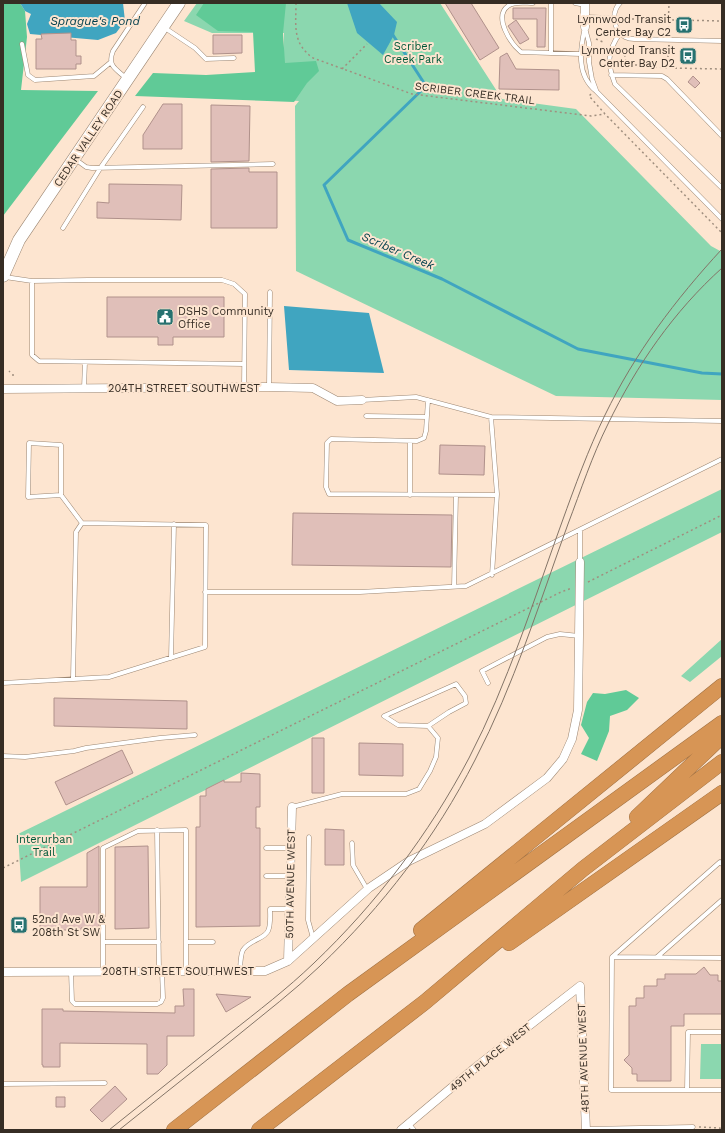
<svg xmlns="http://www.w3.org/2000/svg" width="725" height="1133" viewBox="0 0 725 1133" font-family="'Work Sans',sans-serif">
	<rect width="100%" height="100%" fill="#fde5d0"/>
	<path fill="#8bd7af" d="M197,3h243l62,96 74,10 135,137 11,6v148l-166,-4 -260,-125 -1,-165 4,-5 -15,-1v-67h-72l-28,-12z
		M722,489v43l-701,350 -3,-48z
		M722,639v17l-32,26 -9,-6z
		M701,1044h21v35h-22z"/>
	<path fill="#60ca97" d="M3,3h17l5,8 2,26 -6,53 77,1 -95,125z
		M204,3h82l-3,30 2,30 31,-2 3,10 -12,12 -13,19 -159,-6 18,-23 53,2 49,-3 -2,-40 -35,-1 -22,-16z
		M626,690l13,8 -12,12 -17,6 -1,15 -12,30 -16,-7 8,-16 -8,-13 6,-23 6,-9 12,1z"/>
	<path fill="#40a5c0" d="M20,3h103l2,18 -9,12 -18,7 -68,-6 -3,-10 4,-10 -6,-3z
		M347,3h32l18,19 -3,13 -11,20 -26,-22z
		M284,306l85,7 15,60 -95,-3z"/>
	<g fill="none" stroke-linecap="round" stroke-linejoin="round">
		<path stroke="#40a5c0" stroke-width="3" d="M391,32l35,54 -102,99 24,55 94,39 136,70 124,24 20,1"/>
	</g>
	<path fill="#e0bfb9" stroke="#b0918b" d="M445,3h26l28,45 -19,12z
		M513,8h33l-1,39h-8v-28h-24z
		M516,20l13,19 -9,5 -12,-18z
		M71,33v7h5v16h5v8h-5v5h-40v-30h6l-1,-5z
		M213,35h29v18l-29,1z
		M507,53l9,16 43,1v20l-60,-1 1,-32z
		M693,76l7,7 -5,5 -7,-6z
		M163,104h19v45h-39v-14z
		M211,105l39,1 -1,55 -38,1z
		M249,168v4h28v56h-66v-59z
		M109,184l73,1 -1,35 -84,-2v-16l12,1z
		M107,297h117v40h-51v8h-15v-8h-51z
		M440,445l45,1 -1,29 -45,-1z
		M293,513l159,2 -1,52 -159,-2z
		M54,698l133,3v28l-133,-3z
		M312,738h12v55h-12z
		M359,743l44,1v32l-44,-1z
		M122,750l11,23 -67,32 -11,-23z
		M241,773l19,1v33h-4v21h4v98l-64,1v-100h4v-31h6v-7l18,-9v2h17z
		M325,829l19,1v35h-19z
		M99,846v82h-18v2h-41v-43h47v-34z
		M148,846l1,82 -34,1v-82z
		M704,967l6,8h8v6h4v33h-38v12h-13v55h-34v-7h-5v-6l-8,-8 5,-5v-49h7v-8h8v-12h13v-7h8v-5h31z
		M183,989h11v47h-27v29l-9,9h-11v-30l-87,-1v24h-17v-2h-1v-56h21v2l112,2v-7h9z
		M216,994l35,3 -25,15z
		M115,1086l12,13 -25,23 -12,-12z
		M56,1097h9v10h-9z"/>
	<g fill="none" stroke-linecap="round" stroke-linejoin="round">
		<defs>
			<path id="lane" d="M533,3c-8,0 -19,-2 -25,3 -15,11 3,38 13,46l60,2
				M575,3l10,2
				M620,3c-9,9 -7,27 5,34 2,1 6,2 9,2l88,2
				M585,17l29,1
				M585,27c-5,22 -9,48 11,64l126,128
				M165,28l30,20 11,11 28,-1
				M585,28l4,15v19l3,17 4,11
				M620,33c-13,19 -13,30 -5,51l107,104
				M22,44l6,31 7,5 59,-4 17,-14
				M551,53v-50
				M611,75l51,1 5,3 55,57
				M126,78c-10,-9 -19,-12 -13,-27l32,-48
				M75,159l11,8 6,1 181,-4
				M63,228l38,-61 42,-60
				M5,277l27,4 56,-1h134l12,4 11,10 -1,93
				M32,281v74l7,6 205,3
				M269,387l1,-95
				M84,388l1,-26
				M362,400l54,-3 75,20 6,77 -5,81
				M428,400l-2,31 -2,7 -7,3 -86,-2 -4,4 -1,44 3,7 168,1
				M366,416l61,1
				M491,417l231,4
				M410,441v54
				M61,495l-33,2 1,-54 32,2v50l21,28
				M580,562v-31
				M454,587l2,-92
				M205,592h155l106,-6 256,-127
				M171,658l3,-134
				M3,683l106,-6 96,-30 1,-122 -124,-2 -6,9 -3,146
				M488,683l-6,-12 65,-34 13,-3 19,2
				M3,756l22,1 49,-6 12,-3 74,-10 35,-3
				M292,807l50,-13h64l13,-5 11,-18 6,-14 2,-19 -10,-12 -30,-1 -14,-9 72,-32 9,12 1,7 -17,9 -21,14
				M157,830l2,141
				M309,837l-1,83 5,18
				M352,843l1,22 14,24
				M266,848h25
				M722,864l-2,-2 -108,95 -1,133h111
				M266,876h24
				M103,942h56
				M186,942h27
				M612,957l110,1
				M657,957l65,-57
				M103,971v-123l35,-17 48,-1v141
				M240,971c1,-20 0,-23 18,-32 4,-2 8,-4 10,-8 3,-6 2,-15 2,-22h19
				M71,972l1,29 3,3h82l4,-2 2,-4 -1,-27
				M3,1084l102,-1
				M687,1090l1,-58h34
				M409,1124l5,6
				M586,1129l107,-2"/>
			<path id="street" d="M585,27v-24
				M3,389l266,-2 44,1 24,13 25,-1
				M288,961l4,-154
				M3,972l262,-1 23,-10 81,-73 40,-27 76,-37 62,-46 16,-19 9,-20 6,-29 2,-148
				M580,986l6,144
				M401,1130l75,-63 104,-81"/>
			<path id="secondary" d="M3,276l16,-36 160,-237"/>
			<path id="highway" d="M637,817l85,-81
				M421,930l301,-244
				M509,943l213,-150
				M174,1130l174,-136 374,-271
				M259,1130l166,-128 158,-133 139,-107"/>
		</defs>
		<use href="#lane" stroke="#9c8773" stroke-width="5"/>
		<use href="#street" stroke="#9c8773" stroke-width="9"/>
		<use href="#secondary" stroke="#9c8773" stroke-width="13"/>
		<use href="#highway" stroke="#9f7144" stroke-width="16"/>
		<path stroke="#a08f7f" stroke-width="1.5" stroke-dasharray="2 3" stroke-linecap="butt" d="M296,3c0,23 -4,40 17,55l99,36 179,22 14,-2
			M632,19l90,2
			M668,33l1,-30
			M596,39l7,3
			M624,55l2,2 -1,7 43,4 54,1
			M668,67v-20
			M342,69l25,-25
			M591,94l-2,2 16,18 117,119
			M9,372l1,-1
			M13,376v-2
			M588,582l134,-67
			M3,868l558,-276 11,-4
			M699,1127l21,1v2"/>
		<use href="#lane" stroke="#fff" stroke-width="4"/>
		<use href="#street" stroke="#fff" stroke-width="8"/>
		<use href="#secondary" stroke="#fff" stroke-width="12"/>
		<use href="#highway" stroke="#d79555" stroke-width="15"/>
		<path stroke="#837467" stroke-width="1" d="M109,1130c40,-32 80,-64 120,-96 29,-23 58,-45 85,-71 62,-59 115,-129 155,-205 39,-75 64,-156 93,-236 13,-36 26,-72 43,-107 30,-62 70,-115 117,-166
			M119,1130c39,-31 79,-63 118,-94 28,-23 57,-45 83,-70 62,-59 116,-129 155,-206 39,-75 64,-156 93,-236 13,-34 24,-68 40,-100 28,-58 66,-113 114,-156"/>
	</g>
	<defs>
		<symbol id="bus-square" viewBox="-11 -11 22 22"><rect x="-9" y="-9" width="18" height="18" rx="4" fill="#267170" stroke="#fde5d0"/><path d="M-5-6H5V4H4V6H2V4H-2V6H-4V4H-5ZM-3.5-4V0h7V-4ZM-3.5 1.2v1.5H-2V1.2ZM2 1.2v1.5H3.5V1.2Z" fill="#fff"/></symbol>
		<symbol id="civic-square" viewBox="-11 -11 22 22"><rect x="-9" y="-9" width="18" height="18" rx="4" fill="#267170" stroke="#fde5d0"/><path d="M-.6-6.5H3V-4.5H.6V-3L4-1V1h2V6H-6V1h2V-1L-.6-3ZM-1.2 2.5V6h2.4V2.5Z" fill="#fff"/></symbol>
	</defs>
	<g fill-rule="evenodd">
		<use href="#bus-square" x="674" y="15" width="20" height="20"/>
		<use href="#bus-square" x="678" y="46" width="20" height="20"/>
		<use href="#civic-square" x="155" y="307" width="20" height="20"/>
		<use href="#bus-square" x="9" y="915" width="20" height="20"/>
	</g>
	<g text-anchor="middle" stroke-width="4" stroke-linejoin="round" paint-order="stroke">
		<g font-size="11" fill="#362d24" stroke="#fde5d0" text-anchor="end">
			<text x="671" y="23">Lynnwood Transit<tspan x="671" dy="13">Center Bay C2</tspan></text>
			<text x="675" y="54">Lynnwood Transit<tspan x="675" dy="13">Center Bay D2</tspan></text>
			<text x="178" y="315" text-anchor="start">DSHS Community<tspan x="178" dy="13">Office</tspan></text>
			<text x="32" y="923" text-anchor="start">52nd Ave W &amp;<tspan x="32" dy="13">208th St SW</tspan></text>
		</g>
		<g font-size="11" fill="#005939" stroke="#fde5d0">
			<text x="413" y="50">Scriber<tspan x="413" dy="13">Creek Park</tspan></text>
			<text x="44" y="843">Interurban<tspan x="44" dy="13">Trail</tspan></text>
		</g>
		<g font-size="11" fill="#362d24" stroke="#fde5d0">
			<text transform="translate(475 93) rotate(7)" y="4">SCRIBER CREEK TRAIL</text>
			<text transform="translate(88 138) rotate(-56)" y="4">CEDAR VALLEY ROAD</text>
			<text x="184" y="392">204TH STREET SOUTHWEST</text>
			<text transform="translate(290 884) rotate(-89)" y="4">50TH AVENUE WEST</text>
			<text x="178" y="975">208TH STREET SOUTHWEST</text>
			<text transform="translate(490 1057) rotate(-39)" y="4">49TH PLACE WEST</text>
			<text transform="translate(583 1058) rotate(-92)" y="4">48TH AVENUE WEST</text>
		</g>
		<g font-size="12" font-style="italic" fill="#003e4c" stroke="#fde5d0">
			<text x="95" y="25">Sprague's Pond</text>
			<text transform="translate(398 251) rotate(23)" y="4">Scriber Creek</text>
		</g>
	</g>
	<rect width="725" height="1133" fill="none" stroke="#362d24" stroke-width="8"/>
</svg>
